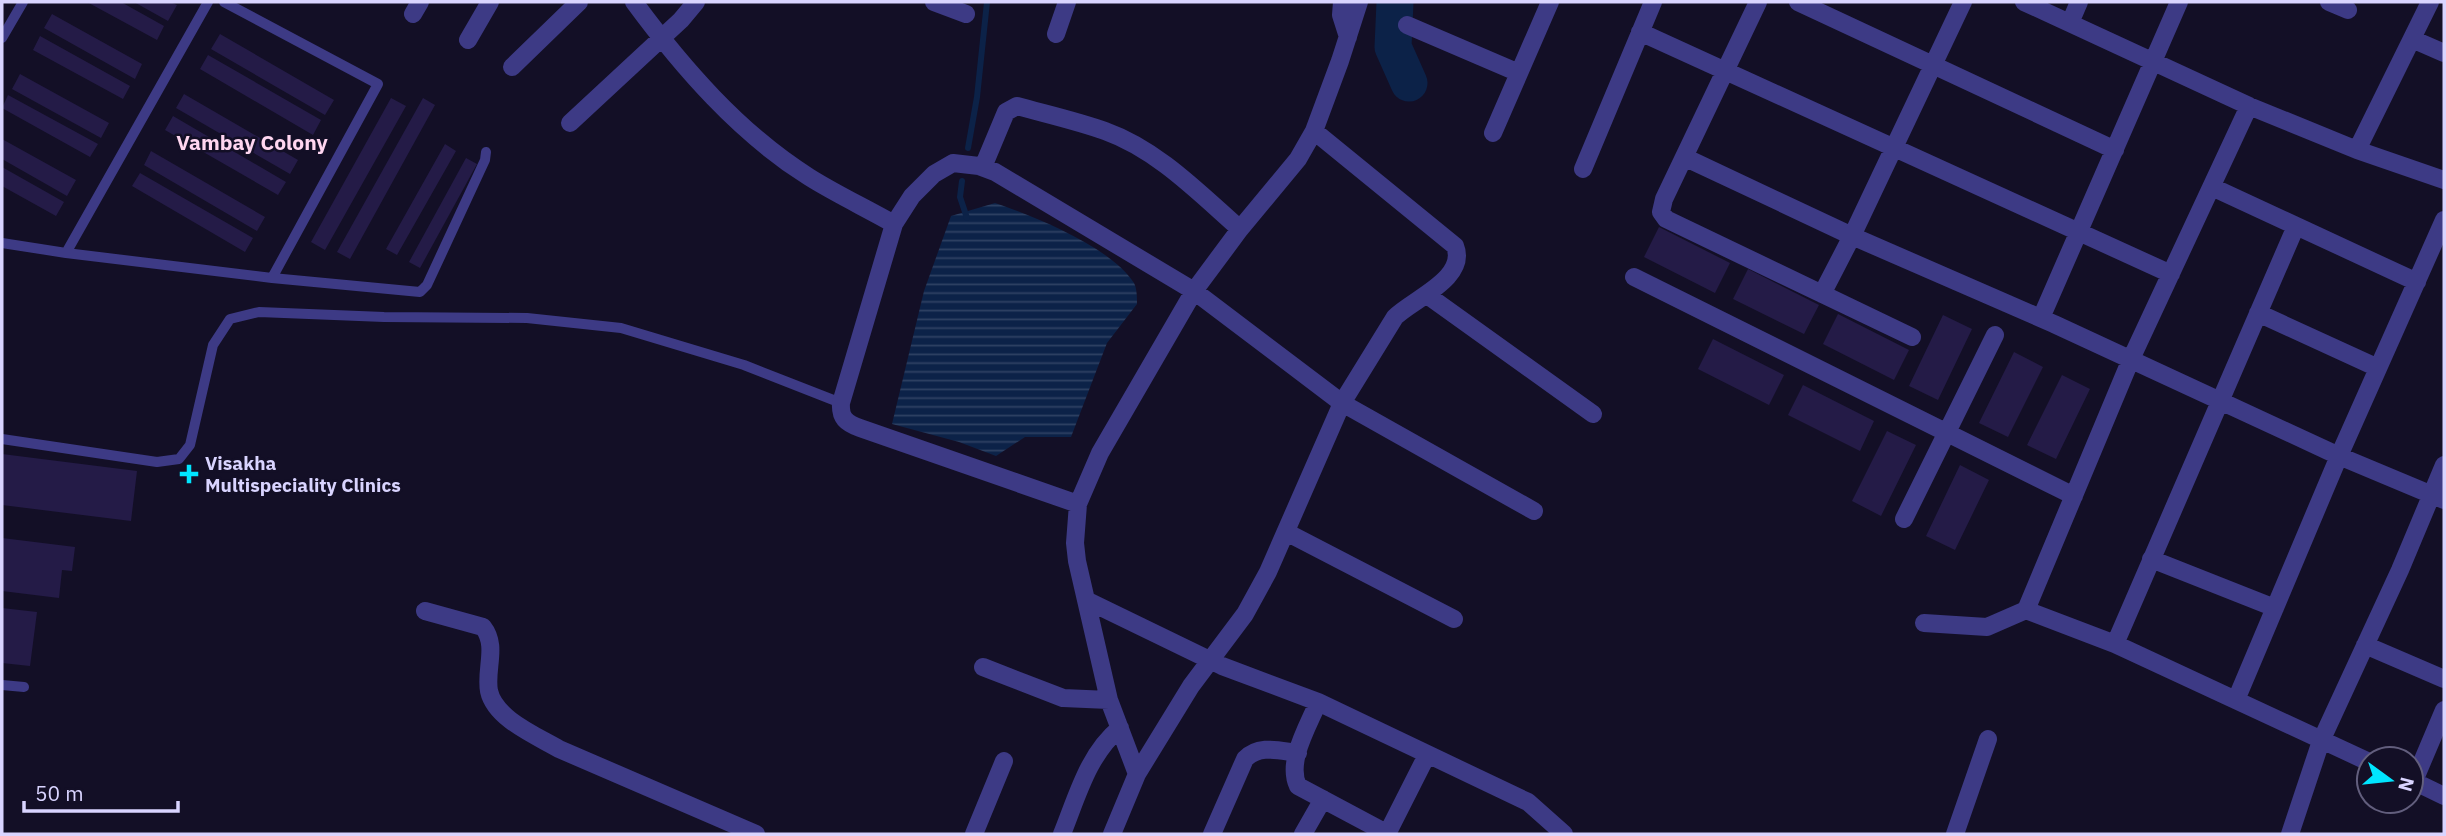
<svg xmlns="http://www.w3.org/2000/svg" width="2446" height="836" viewBox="0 0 2446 836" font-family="'IBM Plex Sans',sans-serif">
	<defs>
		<pattern id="water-rules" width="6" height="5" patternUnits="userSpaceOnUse" patternTransform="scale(1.75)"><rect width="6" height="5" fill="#0c2248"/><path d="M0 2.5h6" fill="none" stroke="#2f4163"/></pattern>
	</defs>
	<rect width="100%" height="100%" fill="#130f26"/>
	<path fill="url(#water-rules)" d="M995,203c39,13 116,44 139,80 3,6 3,14 3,21l-30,39 -36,94h-46l-29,19 -37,-14 -67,-18 32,-133 27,-75z"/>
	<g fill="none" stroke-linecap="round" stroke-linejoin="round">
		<path stroke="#0c2248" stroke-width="6" d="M968,148l9,-51 10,-95
			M962,181l-2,16 7,21"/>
		<path stroke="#0c2248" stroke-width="37" d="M1395,2l-2,45 16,36"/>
	</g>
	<path fill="#241b47" d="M87,2h34l43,24 -7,14z
		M134,2h36l7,3 -9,16z
		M52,14l90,50 -7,15 -91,-51z
		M220,34l114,66 -9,15 -114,-66z
		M40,36l90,50 -7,13 -90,-49z
		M208,55l113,65 -8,15 -113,-66z
		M20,74l89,49 -8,15 -89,-49z
		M184,94l114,66 -8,14 -114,-66z
		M8,95l90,49 -8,13 -88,-49z
		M391,98l15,8 -81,144 -14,-8z
		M423,98l12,7 -85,154 -13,-7z
		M173,116l113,66 -8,13 -113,-65z
		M2,139l74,41 -9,16 -65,-37z
		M445,144l11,7 -59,104 -11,-6z
		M151,151l114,66 -8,14 -113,-66z
		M466,158l11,6 -57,104 -11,-6z
		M2,167l62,35 -8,14 -54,-30z
		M140,173l113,65 -8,14 -113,-66z
		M1659,227l71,36 -15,30 -71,-36z
		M1748,269l71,36 -15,29 -71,-35z
		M1838,314l71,36 -15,30 -71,-36z
		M1943,315l29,14 -34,71 -29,-14z
		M1713,339l71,36 -15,30 -71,-36z
		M2014,352l29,15 -35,70 -29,-14z
		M2062,375l28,14 -34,70 -29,-14z
		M1803,385l71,36 -14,30 -72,-36z
		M1887,431l29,14 -35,71 -29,-15z
		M2,454l135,17 -6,50 -129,-16z
		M1960,465l29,15 -34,70 -29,-14z
		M2,538l73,9 -3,24 -10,-1 -3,28 -57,-7z
		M2,608l35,4 -7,54 -28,-3z"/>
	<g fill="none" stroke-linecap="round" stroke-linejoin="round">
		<path stroke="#3d3a85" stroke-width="10" d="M224,2l154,82 -106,194
			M2,38l21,-36
			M2,243l64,10 206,25 148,14 7,-7 58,-125 1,-8
			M66,253l142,-251
			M2,439l155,23 22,-3 11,-14 23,-100 17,-26 29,-7 125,5 143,1 94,10 123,37 97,38
			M2,685l22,2"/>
		<path stroke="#3d3a85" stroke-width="18" d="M634,2c48,65 105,131 175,175 27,17 57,31 85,47
			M934,2l32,12
			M1342,2l-1,13 7,22
			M1758,2l-94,197 -3,13 5,7 246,118
			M1798,2l317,148
			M1963,2l-111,234 202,88 285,132 105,44
			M2024,2l225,104
			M2329,2l19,8
			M413,14l7,-12
			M2070,23l9,-21
			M1407,25l112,48
			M1640,32l531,242
			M1056,34l11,-32
			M2412,39l32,14
			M468,40l22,-38
			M512,67l67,-65
			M570,123l111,-103 15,-18
			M1493,133l57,-131
			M2357,150l73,-148
			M1684,157l168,79 -30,58
			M983,167l23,-55 11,-6c29,8 60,15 88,25 53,19 94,62 135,98
			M1583,169l70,-167
			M2212,187l205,95
			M1634,277l440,219
			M1427,295l166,119
			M2258,313l120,55
			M2041,318l138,-316
			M1078,504l-218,-76c-14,-5 -20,-10 -19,-25l53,-179 18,-28 22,-22 19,-11 26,3 16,6 199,119 148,112 192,108
			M1904,519l91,-184
			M1286,532l168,87
			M2151,559l124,49
			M1086,600l136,66 96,36 210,100 36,32
			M425,611l58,16c15,19 2,42 6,64 6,28 48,45 70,58l197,85
			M1924,623l63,4 39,-17
			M2115,644l181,-418
			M2365,645l79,34
			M983,667l80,31 46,2
			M2236,700l103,-244 105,-236
			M1318,702c-9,23 -32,59 -20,84l90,48
			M2369,762l-254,-118 -89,-34 105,-251 118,-253 108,44 87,30
			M1137,774l54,-88 54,-72 23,-42 74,-169 53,-86c18,-18 73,-39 60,-71l-141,-115
			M2411,780l33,16
			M2414,781l30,-71
			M974,834l30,-73
			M1062,834c15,-37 26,-80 58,-106
			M1112,834l25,-60 -28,-74 -32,-139 -2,-18 3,-39 22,-51 94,-162 46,-62 58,-70 16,-28 26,-70 19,-59
			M1212,834l33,-75c14,-15 35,-8 53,-6
			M1303,834l20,-35
			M1387,834l40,-79
			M1955,834l33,-95
			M2290,834l31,-93 79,-171 44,-105"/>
	</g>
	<path fill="#00e5ff" stroke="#130f26" stroke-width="2.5" d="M185.5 463.5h7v7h7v7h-7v7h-7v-7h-7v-7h7z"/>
	<g text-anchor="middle" stroke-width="5" stroke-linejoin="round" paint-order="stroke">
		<g font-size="19" font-weight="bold" fill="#d9d4ff" stroke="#130f26" text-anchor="start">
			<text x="205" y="470">Visakha<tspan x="205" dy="22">Multispeciality Clinics</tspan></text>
		</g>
		<g font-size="21" font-weight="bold" fill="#ffd6f0" stroke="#130f26">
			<text x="252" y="150">Vambay Colony</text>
		</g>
	</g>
	<rect width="2446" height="836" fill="none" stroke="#d9d4ff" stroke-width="7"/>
	<g transform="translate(2390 780) rotate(105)"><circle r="33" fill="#130f26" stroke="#625e7d" stroke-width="2"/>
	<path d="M0-5L12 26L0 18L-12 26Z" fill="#00e5ff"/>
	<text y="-10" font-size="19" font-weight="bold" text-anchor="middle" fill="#d9d4ff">N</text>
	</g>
	<path d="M24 801v10h154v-10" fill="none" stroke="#d9d4ff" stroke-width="3.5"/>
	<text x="35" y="801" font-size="21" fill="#d9d4ff" stroke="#130f26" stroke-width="5" paint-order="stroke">50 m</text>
</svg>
